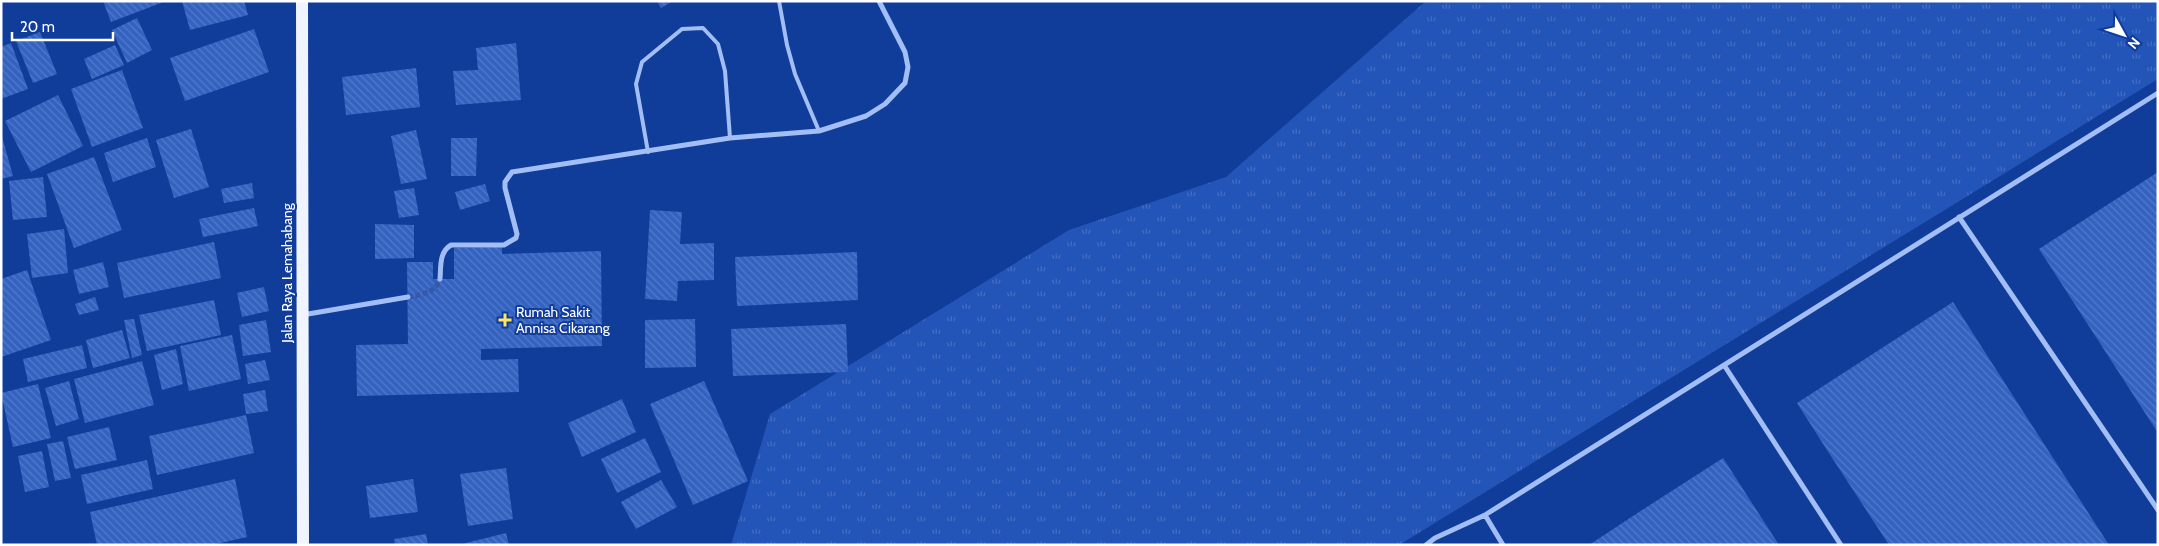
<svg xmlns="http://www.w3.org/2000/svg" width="2159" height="546" viewBox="0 0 2159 546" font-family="Cabin,sans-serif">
	<defs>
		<pattern id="grass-tufts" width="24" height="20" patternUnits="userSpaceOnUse" patternTransform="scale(1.25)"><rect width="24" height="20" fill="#2354b8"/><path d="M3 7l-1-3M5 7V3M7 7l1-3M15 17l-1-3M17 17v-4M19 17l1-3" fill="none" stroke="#446ec3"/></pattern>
		<pattern id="building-back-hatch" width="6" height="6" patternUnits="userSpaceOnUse" patternTransform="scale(1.25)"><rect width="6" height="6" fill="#3462c0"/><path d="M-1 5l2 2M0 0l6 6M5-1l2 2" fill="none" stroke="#527ac9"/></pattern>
	</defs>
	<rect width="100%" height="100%" fill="#103c9a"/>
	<path fill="url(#grass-tufts)" d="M1426,1h732v78l-759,466h-668l39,-131 299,-184 157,-53z"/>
	<path fill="url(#building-back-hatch)" d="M103,1h63l-55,21z
		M182,1h62l4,14 -58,15z
		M657,1h16l-12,7z
		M137,18l15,32 -25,13 -15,-33z
		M254,29l15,43 -84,29 -15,-43z
		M40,32l17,42 -24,9 -17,-42z
		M11,43l17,46 -27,10v-52z
		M516,43l5,57 -65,5 -3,-34 25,-1 -2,-22z
		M115,45l9,20 -32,14 -8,-20z
		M416,68l4,39 -74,8 -4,-38z
		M122,70l21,58 -51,19 -21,-58z
		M58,95l25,51 -52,26 -26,-51z
		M191,129l18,58 -35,11 -18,-58z
		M416,130l11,49 -26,5 -10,-48z
		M1,133l12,43 -12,3z
		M147,138l9,29 -43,15 -9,-29z
		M451,138h26l-1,38h-25z
		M94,157l28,73 -48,18 -27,-74z
		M2158,172v261l-119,-184z
		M43,177l4,40 -34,3 -4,-39z
		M252,183l2,15 -30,5 -3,-14z
		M485,184l5,17 -30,9 -5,-18z
		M414,188l5,27 -20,3 -5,-27z
		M254,208l4,18 -55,11 -4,-18z
		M650,210l32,2 -2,32 34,-1v37l-36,1 -1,20 -32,-2z
		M375,224l39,1v33l-39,1z
		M64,229l4,44 -36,5 -5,-44z
		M214,242l7,36 -97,20 -7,-35z
		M502,247v7l99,-3 1,95 -121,3v11l37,-1 1,33 -162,4 -1,-51 52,-1 -1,-82h26v17h21v-31z
		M857,252l1,48 -121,6 -2,-49z
		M103,262l6,25 -30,7 -6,-24z
		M27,270l24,70 -50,17v-78z
		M264,287l5,24 -27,6 -5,-24z
		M95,297l4,13 -20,5 -4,-11z
		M214,300l7,35 -74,16 -8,-36z
		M1953,302l28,44 128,199h-220l-64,-98 -28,-44z
		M134,319l8,36 -10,3 -8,-38z
		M695,319l1,48 -51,1v-48z
		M266,320l5,32 -28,4 -4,-31z
		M846,324l2,48 -115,4 -2,-47z
		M122,330l8,28 -37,10 -7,-28z
		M232,335l9,44 -52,12 -9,-45z
		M82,345l5,23 -59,14 -5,-23z
		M176,349l7,35 -21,6 -8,-35z
		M265,360l5,20 -22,4 -3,-20z
		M142,361l12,44 -69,18 -11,-44z
		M69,381l10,38 -23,7 -11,-38z
		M704,381l44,100 -55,24 -43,-101z
		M38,384l13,54 -38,9 -12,-54z
		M265,390l3,21 -22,3 -3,-20z
		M622,399l14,33 -54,25 -14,-34z
		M246,415l8,38 -97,22 -8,-39z
		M109,427l8,33 -42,9 -8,-32z
		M645,438l16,34 -44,21 -16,-34z
		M63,441l8,37 -16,3 -8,-37z
		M42,451l7,36 -24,5 -7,-36z
		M1723,458l56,87h-190l50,-33z
		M147,460l6,29 -66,15 -6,-29z
		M506,468l7,51 -45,7 -8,-52z
		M235,479l12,58 -35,8h-115l-7,-33z
		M413,479l5,33 -48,6 -4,-32z
		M661,480l16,27 -41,22 -15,-27z
		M506,533l3,12h-47v-1z
		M426,534l2,11h-33l-1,-6z"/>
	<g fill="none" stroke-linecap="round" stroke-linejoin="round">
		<path stroke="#3459a9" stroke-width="5" stroke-dasharray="5 2.5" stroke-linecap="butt" d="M408,297c13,-2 27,-4 32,-18"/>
		<path stroke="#a2bef4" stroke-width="4" d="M779,1l8,44 8,29 24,57
			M648,152l-12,-68 6,-22 40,-33 21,-1 15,16 7,27 5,67"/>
		<path stroke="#a2bef4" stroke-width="5" d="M1959,217l199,293
			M440,279c1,-12 -1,-27 11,-34h53l12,-7 1,-4 -12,-46v-6l7,-10 218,-34 89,-7 47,-15 19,-12 20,-21 3,-16 -3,-15 -26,-51
			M302,315l106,-18
			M1724,365l117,180
			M1426,545l9,-7 50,-23
			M1503,545l-18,-30 673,-422"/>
		<path stroke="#f0f4ff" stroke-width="12" d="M302,1l1,544"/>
	</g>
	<path fill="#ffe566" stroke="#103c9a" stroke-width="2" d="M502.5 312.5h5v5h5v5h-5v5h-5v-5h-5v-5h5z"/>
	<g text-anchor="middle" stroke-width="4" stroke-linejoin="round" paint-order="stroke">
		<g font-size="14" fill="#fff" stroke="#103c9a">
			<text transform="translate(287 273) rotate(-90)" y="5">Jalan Raya Lemahabang</text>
		</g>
		<g font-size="14" fill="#fff" stroke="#103c9a" text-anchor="start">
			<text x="516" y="317">Rumah Sakit<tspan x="516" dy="16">Annisa Cikarang</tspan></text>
		</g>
	</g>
	<rect width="2159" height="546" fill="none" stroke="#ffffff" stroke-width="5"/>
	<g transform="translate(2124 35) rotate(130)" stroke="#103c9a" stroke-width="4" paint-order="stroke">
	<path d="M0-4L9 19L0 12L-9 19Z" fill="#ffffff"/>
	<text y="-8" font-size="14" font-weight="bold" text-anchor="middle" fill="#ffffff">N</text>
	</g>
	<path d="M12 32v8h101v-8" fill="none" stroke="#ffffff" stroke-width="2.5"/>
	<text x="20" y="32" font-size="15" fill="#ffffff" stroke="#103c9a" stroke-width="4" paint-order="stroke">20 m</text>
</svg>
